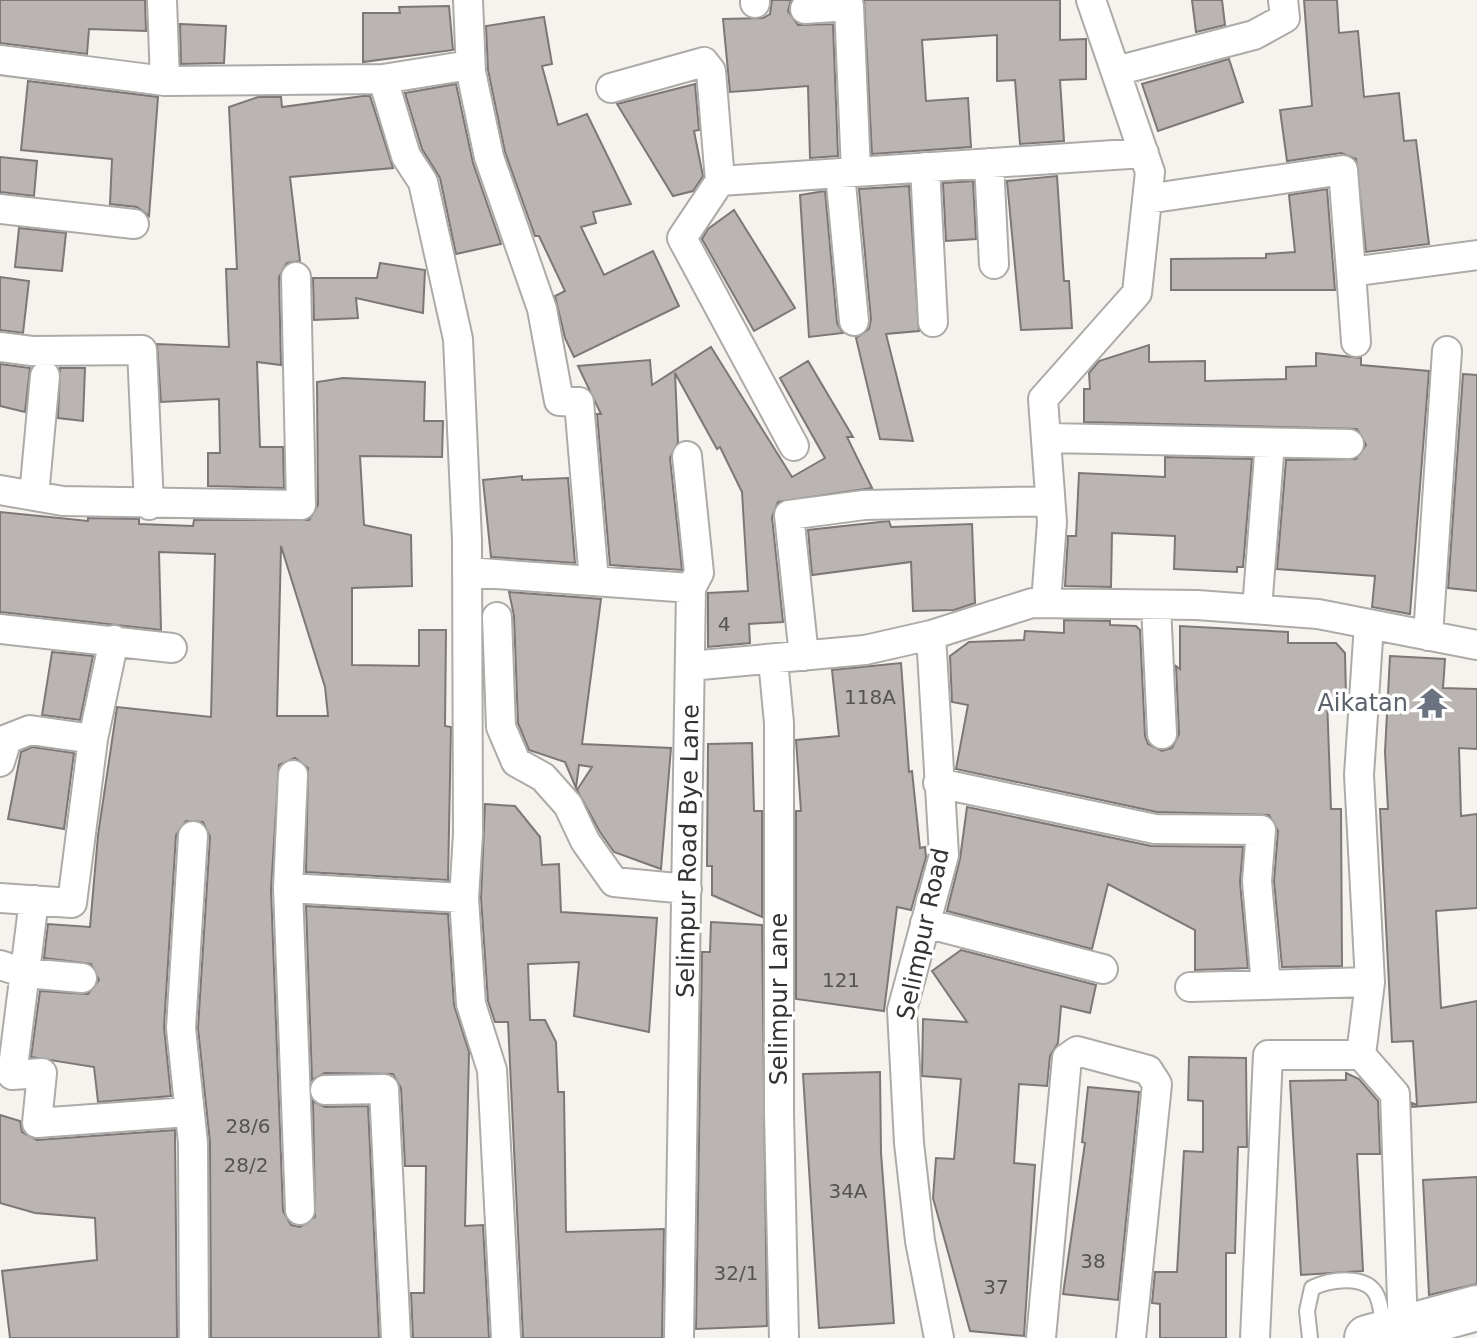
<svg xmlns="http://www.w3.org/2000/svg" width="1477" height="1338" viewBox="0 0 1477 1338" font-family="'DejaVu Sans',sans-serif">
	<rect width="100%" height="100%" fill="#f6f3ef"/>
	<path fill="#bab4b3" stroke="#7d7877" stroke-width="2" fill-rule="evenodd" d="M0,0h145l1,31 -57,-2 -2,25 -87,-11z
		M772,0h19l-3,11 10,14 35,-1 5,132 -28,2 -2,-72 -78,6 -7,-73 40,-1 7,-4z
		M864,0h196v40l26,-1v40l-26,1 4,61 -44,3 -5,-64 -18,1v-46l-75,5 4,61 42,-3 3,49 -99,7z
		M1192,0h30l3,25 -29,7z
		M1304,0h33l2,33 19,-2 6,66 35,-4 5,48 12,-1 13,104 -63,8 -10,-93 -15,-6 -54,8 -7,-51 32,-4z
		M449,6l4,44 -90,12v-49h37l-1,-6z
		M544,17l8,47 -10,2 16,59 29,-11 44,90 -38,8 3,11 -15,4 23,48 49,-24 26,55 -105,51 -9,-19 -10,-42 10,-5 -26,-55h-4l-30,-84 -17,-82 -2,-44z
		M180,24l46,2 -2,37 -43,1z
		M1229,59l14,43 -85,29 -16,-47z
		M28,81l130,16 -9,119 -12,-9 -27,-3 2,-45 -91,-9z
		M456,84l17,79 28,81 -45,10 -16,-76 -18,-29 -17,-56z
		M695,84l4,46 -5,1 9,45 -10,15 -20,5 -56,-92z
		M363,96h7l23,72 -103,9 10,84 -13,2 -8,14 2,88 -24,-3 3,85h23l1,41 -76,-2v-33h12l-1,-54 -58,3 -4,-58 72,3 -3,-78h11l-8,-162 29,-10h23l1,10z
		M0,157l37,4 -3,35 -34,-4z
		M1057,176l7,105h5l3,47 -51,2 -14,-149z
		M973,181l3,58 -30,2 -3,-58z
		M909,186l10,145 -33,3 27,107 -33,-2 -24,-101 13,-9 2,-10 -12,-130z
		M1327,189l8,101h-164v-31l95,-1v-4l29,-2 -6,-57z
		M825,191l12,132 6,10 -34,4 -9,-142z
		M734,210l61,98 -41,23 -52,-92 6,-10z
		M19,228l47,5 -4,38 -47,-4z
		M380,263l45,7 -2,43 -67,-15 2,20 -44,2 -1,-42h64z
		M0,277l29,4 -6,52 -23,-3z
		M1149,345v17l56,-1v20l81,-2v-12l30,-1v-13l45,5v7l68,6 -19,243 -38,-7 3,-31 -98,-7 9,-109 70,-1 10,-14 -9,-16 -273,-7v-33h6l-1,-16 10,-12z
		M711,347l81,130 33,-19 -45,-80 28,-17 45,76h-6l25,51 -94,14 -6,15 11,105 -34,2 1,19 -42,4v-54l40,-2 -6,-99 -22,-45 -3,2 -42,-76 3,69 -8,16 12,112 -72,-5 -13,-151h4l-23,-48 72,-6 2,25z
		M0,364l30,4 -5,44 -25,-6z
		M60,368h25l-2,53 -25,-3z
		M1463,374l14,1v216l-29,-3z
		M343,378l82,4 -1,39h19l-1,36 -82,-1 4,69 47,10 1,51 -60,2v77l67,1v-36h27l-1,96 6,1 -3,153 -142,-8 2,-104 -13,-10 -16,7 -8,124 12,322 8,14 9,2 15,-10 -2,-116 12,6 43,-1 11,232h-168l-1,-195 -12,-115 12,-191 -7,-15 -17,-1 -10,14 -12,192 7,69 -73,6 -4,-35 -63,-10 9,-66 48,3 11,-14 -8,-16 -47,-6 4,-34 42,3 8,-92 19,-128 94,10 4,-163 -56,-2 2,78 -161,-18v-100l88,9v-3l51,1v5l54,2 1,-6h115l9,-15 -1,-123zM281,546l44,141 3,29h-51z
		M1165,457l87,2 -9,108h-6v5l-63,-3 1,-33 -63,-3 -1,54 -46,-1 3,-50h8l3,-63 86,4z
		M522,476v4l46,-2 7,85 -84,-6 -8,-77z
		M889,521l2,6 81,-3 3,79 -21,7 -41,1 -2,-49 -99,13 -4,-45z
		M509,592l92,7 -19,145 89,4 -10,121 -47,-17 -14,-20 -23,-42 15,-23 -13,-2 -3,23 -11,-26 -36,-12 -11,-27 -4,-107z
		M1064,620l46,1v4l26,1 4,4 5,106 3,8 14,7 10,-3 7,-14 -3,-68 4,3v-43l108,6v11h48l9,10 1,44 -19,1 4,111h10l1,157 -60,1 -8,-86 4,-50 -9,-16 -112,-3 -201,-43 12,-64 -16,-3 -2,-46 19,-14 55,-2 1,-9 39,2z
		M52,652l41,4 -13,64 -38,-5z
		M1390,656l55,3 -2,29 34,1v60l-18,-1 2,68 16,-2v94l-41,3 5,97 36,-7v101l-65,5v-4l5,2 -4,-64 -21,1 -12,-233h8l-3,-57z
		M901,663l8,109 3,-1 8,77 5,-1 1,10 -15,53 -14,-3 -13,104 -88,-12v-188h5l-5,-71 43,-4 -7,-66z
		M752,743l2,68h8v106l-50,-22v-29h-5l1,-122z
		M32,747l42,6 -10,76 -56,-10 13,-67z
		M485,804l30,2 25,31 2,28 17,-1 2,48 96,6 -8,114 -75,-16 5,-54 -51,2 2,56h15l11,22 2,50h6l2,140 98,-3 -2,109h-139l-15,-316h-13l-7,-21 -7,-103z
		M967,807l184,39 92,1 -3,35 8,86 -53,2v-40l-87,-46 -16,65 -145,-38 13,-52z
		M306,906l142,8 6,91 15,47 -4,174 18,-1 6,113h-76l-2,-45h13l2,-127h-21l-4,-78 -8,-14 -68,-1 -13,7z
		M711,922l51,3 5,401 -71,3 6,-377h8z
		M961,950l135,35 -6,28 -29,-7 -3,37 -8,13 -3,30 -28,-2 -5,79 21,2 -11,171 -54,-5 -37,-133 3,-40 18,1 7,-80 -39,-3 1,-57 44,3 -35,-51z
		M1189,1057l57,1 1,89h-9l-3,106h-9v85h-66v-34l-8,-1 3,-31h22l7,-121 19,1v-51l-15,-1z
		M880,1072l1,81 13,170 -75,5 -16,-254z
		M1346,1073l13,6 19,22 2,53h-23l6,117 -62,4 -11,-194 56,-1z
		M1088,1087l51,5 -21,208 -55,-6 22,-151 -3,-1z
		M0,1115l20,6 2,11 15,8 138,-10 2,208h-167l-8,-67 95,-11 -2,-42 -60,-5 -35,-10z
		M1477,1177v107l-48,11 -6,-115z"/>
	<g fill="none" stroke-linecap="round" stroke-linejoin="round">
		<defs>
			<path id="service" d="M1310,1338l-3,-27 5,-23c17,-8 55,-15 65,8 4,9 5,22 7,32"/>
			<path id="minor" d="M162,0l3,81
				M468,0l3,72 18,85 53,152 17,92 20,1 15,179
				M755,0v3
				M805,9l44,-3 7,166
				M0,60l165,21 218,-2 23,77 17,26 35,157 9,201 1,294 -4,64 7,106 21,66 14,268
				M1116,71l138,-36 31,-17 -2,-18
				M383,79l87,-14
				M611,88l93,-26 7,9 9,110 -38,57 112,208
				M989,163l5,101
				M925,167l8,155
				M840,173l14,148
				M720,181l424,-28
				M1147,199l196,-29 8,102 126,-17
				M0,209l134,15
				M1351,272l5,70
				M0,347l32,4 110,-1 7,155
				M1048,438l301,6
				M687,456l12,117 -8,15
				M0,490l63,11 238,4 -5,-228
				M34,496l11,-120
				M467,572l224,16 -12,750
				M1046,603l6,-81 -9,-123 94,-106 13,-121 -59,-172
				M1156,605l6,129
				M1257,609l13,-166
				M497,617l4,110 15,35 27,15 25,28 17,36 29,41 73,7
				M0,629l172,19
				M1428,636l19,-285
				M804,656l-15,-141 75,-10 186,-4
				M773,660l6,63v390l5,225
				M690,666l175,-16 66,-15
				M0,762l7,-23 23,-9 63,9
				M293,775l-5,113 12,322
				M938,783l217,46 106,1 -4,51 9,104
				M193,836l-12,192 12,115 1,195
				M288,888l176,10
				M0,898l72,5 21,-164 21,-99
				M34,900l-22,175 30,-2 -5,50 151,-11
				M925,923l178,46
				M0,965l25,8 57,5
				M1190,987l180,-5
				M1361,1055l34,39 8,236
				M325,1090l59,-1 12,249
				M939,1338l-19,-97 -11,-98 -7,-133 42,-155 -13,-220 101,-32 165,2 121,9 159,31
				M1041,1338l26,-280 10,-7 71,19 9,14 -26,254
				M1255,1338l13,-283h93l9,-73 -11,-207 10,-151"/>
			<path id="primary" d="M1367,1338l110,-30"/>
		</defs>
		<use href="#service" stroke="#adaba7" stroke-width="18"/>
		<use href="#minor" stroke="#adaba7" stroke-width="32"/>
		<use href="#primary" stroke="#adaba7" stroke-width="48"/>
		<use href="#service" stroke="#fff" stroke-width="14"/>
		<use href="#minor" stroke="#fff" stroke-width="28"/>
		<use href="#primary" stroke="#fff" stroke-width="44"/>
	</g>
	<defs>
		<symbol id="temple-bare" viewBox="-9 -9 18 18"><path d="M0-6L5-2H3V0L6.5 2.5H4V6H1.5V3h-3V6H-4V2.5H-6.5L-3 0V-2H-5Z" fill="#6b7280" stroke="#fff" stroke-width="2.5" paint-order="stroke"/></symbol>
	</defs>
	<g fill-rule="evenodd">
		<use href="#temple-bare" x="1410" y="681" width="44" height="44"/>
	</g>
	<g text-anchor="middle" stroke-width="7" stroke-linejoin="round" paint-order="stroke">
		<g font-size="20" fill="#565352">
			<text x="724" y="631">4</text>
			<text x="870" y="704">118A</text>
			<text x="841" y="987">121</text>
			<text x="248" y="1133">28/6</text>
			<text x="246" y="1172">28/2</text>
			<text x="848" y="1198">34A</text>
			<text x="1093" y="1268">38</text>
			<text x="736" y="1280">32/1</text>
			<text x="996" y="1294">37</text>
		</g>
		<g font-size="24" fill="#5b616d" stroke="#fff" text-anchor="end">
			<text x="1408" y="711">Aikatan</text>
		</g>
		<g font-size="24" fill="#343331" stroke="#fff">
			<text transform="translate(688 851) rotate(-89)" y="8">Selimpur Road Bye Lane</text>
			<text transform="translate(923 934) rotate(-78)" y="8">Selimpur Road</text>
			<text transform="translate(779 999) rotate(-90)" y="8">Selimpur Lane</text>
		</g>
	</g>
</svg>
